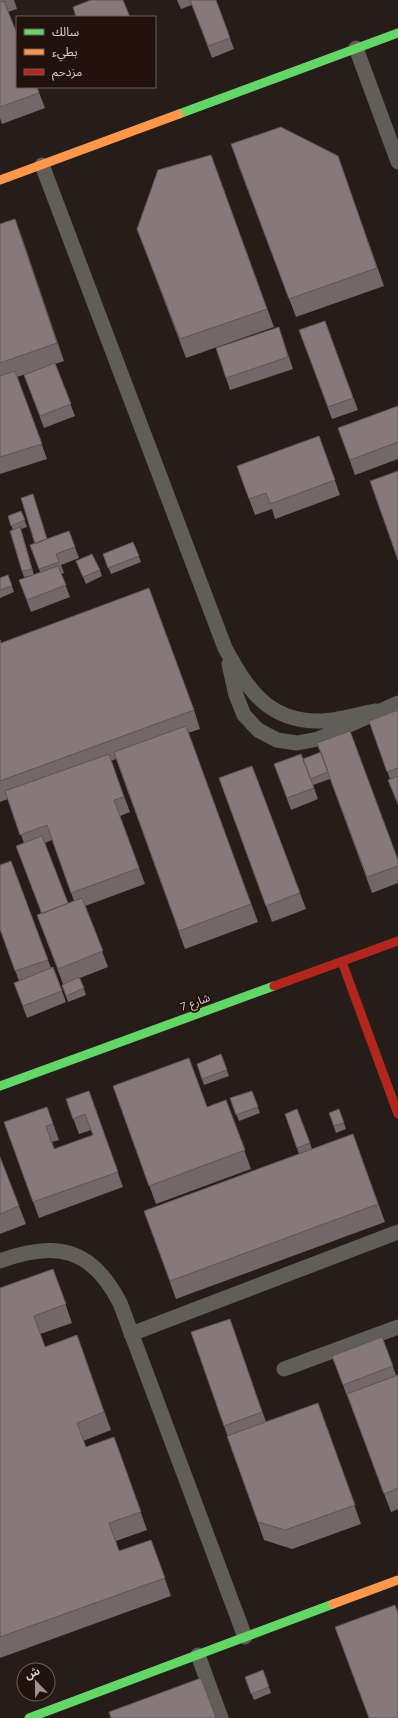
<svg xmlns="http://www.w3.org/2000/svg" width="398" height="1718" viewBox="0 0 398 1718" font-family="Mulish,'Noto Sans Arabic',sans-serif">
	<rect width="100%" height="100%" fill="#261d19"/>
	<g fill="none" stroke-linecap="round" stroke-linejoin="round">
		<path stroke="#615d57" stroke-width="15" d="M356,48l42,114
			M42,165l183,483c22,40 42,73 93,73 19,0 40,-7 58,-10
			M229,664l7,31 8,20 14,15 19,10 20,3 21,-4 80,-36
			M0,1261c56,-21 92,-13 120,42l125,334
			M131,1334l267,-102
			M284,1369l114,-42
			M198,1655l23,63"/>
		<path stroke="#63d668" stroke-width="9" d="M179,114l219,-81
			M0,1086l274,-100
			M29,1718l304,-114"/>
		<path stroke="#ff974d" stroke-width="9" d="M0,180l179,-66
			M333,1604l65,-24"/>
		<path stroke="#b3261e" stroke-width="9" d="M342,962l56,152
			M274,986l124,-45"/>
	</g>
	<path fill="#73676a" fill-rule="evenodd" d="M0,0h14l3,9 -9,3 37,96 -43,16 -2,-6z
		M177,0h39l18,49 -22,9 -20,-53 -11,4z
		M211,155l63,172 -88,31 -49,-129z
		M338,156l46,130 -88,31 -59,-155z
		M15,219l49,142 -9,3 20,52 -31,12 -20,-53 17,-6 -24,8 30,82 -47,15v-250z
		M325,321l33,89 -26,9 -33,-89z
		M283,339l10,30 -63,21 -4,-12z
		M398,406v53l-43,16 -17,-47z
		M319,436l21,59 -65,24 -3,-10 -17,6 -18,-49z
		M21,511l6,16 -6,2 13,46 6,-3 -10,-27 39,-14 10,27 -18,7 3,8 -3,1 9,23 -39,15 -12,-32 15,-5 -10,2 -2,-6 -9,-41 -5,-14z
		M133,542l8,20 -30,12 -8,-20z
		M76,561l24,9 2,6 -16,8z
		M8,575l6,17 -14,6v-20z
		M0,640l1,3 193,67 6,19 -12,4 70,189 -73,27 -69,-190 -5,2 19,51 -10,4 25,68 -60,22 23,61 -28,11 6,17 -18,7 -6,-17 1,-1 -26,-69 4,-1 -17,-71 -16,-44 -8,3zM52,840l22,61 -6,2 -23,-60z
		M398,710v95l-10,-25 2,-1 -21,-58z
		M321,752l77,108v23l-26,10 -49,-133 7,19 -17,6 5,14 -27,11 -17,-46 29,-5z
		M252,766l54,143 -34,13 -53,-144z
		M11,861l40,107 2,-1 13,35 -39,16 -13,-35 5,-2 -19,-52z
		M221,1054l8,22 -25,9 -7,-21z
		M113,1086l94,21 19,-7 25,69 -95,35z
		M89,1091l34,96 -84,31 -35,-96 43,-15 12,33 -7,2 3,7 38,-14 -2,-5 -12,4 -13,-35z
		M252,1091l8,22 -21,8 -9,-23z
		M339,1109l7,20 -10,4 -7,-20z
		M285,1114l25,29 2,6 41,-15 32,88 -209,77 -32,-88 155,-57z
		M0,1157l26,67 -26,10z
		M53,1269l19,54 -32,11 5,13 32,-12 34,95 -28,11 3,6 28,-10 33,93 -31,11 3,10 32,-11 20,56 -171,62v-370z
		M230,1319l36,103 52,-19 43,121 -69,25 -28,-9 -73,-208z
		M382,1337l14,38h2v134l-7,3 -59,-156z
		M263,1670l8,23 -17,7 -9,-23z"/>
	<path fill="#5e5456" d="M15,219l7,18 42,124 -7,-18z
		M20,527l2,6 12,42 -2,-6z"/>
	<path fill="#86787b" stroke="#5e5456" d="M91,0h32l7,17h-54l-3,-10z
		M190,0h26l14,38 -22,8z
		M4,1l13,33v53h20l2,6 -39,14v-105z
		M281,127l57,29 39,112 -88,31 -58,-155z
		M211,155l56,154 -87,30 -43,-110 21,-59z
		M15,219l42,124 -57,20v-139z
		M325,321l28,77 -25,9 -29,-77z
		M279,327l9,30 -62,21 -10,-30z
		M55,363l16,41 -31,12 -16,-41z
		M15,371l27,73 -42,13v-81z
		M398,406v36l-48,18 -12,-32z
		M319,436l16,44 -65,24 -4,-11 -17,6 -12,-33z
		M398,471v89l-28,-79z
		M33,494l14,45 -12,5 -14,-46z
		M21,511l4,9 -14,6 -3,-10z
		M20,527l12,42 -10,2 -12,-40z
		M69,531l6,16 -19,7 3,8 -20,7 -9,-24z
		M133,542l6,14 -31,12 -5,-14z
		M92,554l8,16 -17,7 -7,-16z
		M58,566l8,19 -39,15 -8,-20z
		M8,575l4,11 -12,4v-12z
		M149,588l45,122 -194,71v-141l1,3z
		M398,710v58l-11,4 -18,-51z
		M186,726l65,178 -72,27 -65,-179z
		M350,731l48,129v6l-31,11 -50,-134z
		M321,752l7,20 -17,7 -8,-20z
		M109,754l15,43 -10,3 25,68 -68,25 -24,-68 -27,10 -15,-44z
		M301,754l13,34 -27,10 -13,-34z
		M252,766l48,127 -34,13 -47,-128z
		M398,776v28l-10,-24z
		M42,836l26,67 -26,11 -26,-68z
		M11,861l37,99 -33,11 -15,-42v-64z
		M82,898l21,53 -45,18 -21,-54z
		M53,967l9,24 -39,15 -9,-23z
		M79,977l5,11 -18,8 -4,-11z
		M221,1054l6,16 -25,9 -5,-15z
		M189,1058l18,49 19,-7 19,50 -96,36 -36,-100z
		M89,1091l29,81 -85,30 -29,-80 43,-15 6,17 -7,2 8,23 39,-14 -8,-21 -12,5 -7,-20z
		M252,1091l6,16 -22,8 -6,-17z
		M297,1109l13,34 -13,5 -12,-34z
		M339,1109l5,14 -10,3 -5,-13z
		M353,1134l25,70 -208,77 -26,-70z
		M0,1157l19,49 -19,8z
		M53,1269l13,35 -32,12 11,31 32,-12 27,77 -27,11 9,24 28,-10 27,75 -32,11 10,28 32,-11 14,38 -165,59v-349z
		M230,1319l32,93 -38,14 -33,-94z
		M382,1337l11,29 -50,19 -11,-29z
		M398,1375v113l-14,6 -37,-100z
		M318,1403l37,102 -70,25 -27,-8 -31,-86z
		M395,1605l3,8v105h-29l-34,-91z
		M263,1670l6,17 -18,7 -6,-17z
		M201,1678l15,40h-105l-2,-6z"/>
	<g text-anchor="middle" stroke-width="4" stroke-linejoin="round" paint-order="stroke">
		<g font-size="11" fill="#ddd3cd" stroke="#21130b">
			<text transform="translate(195 1002) rotate(-20)" y="4">شارع 7</text>
		</g>
	</g>
	<rect x="16" y="16" width="140" height="72" fill="#21130b" stroke="#6c6059"/>
	<rect x="24" y="29" width="20" height="6" fill="#63d668" stroke="#6c6059"/>
	<text x="52" y="36" font-size="12" fill="#ddd3cd">سالك</text>
	<rect x="24" y="49" width="20" height="6" fill="#ff974d" stroke="#6c6059"/>
	<text x="52" y="56" font-size="12" fill="#ddd3cd">بطيء</text>
	<rect x="24" y="69" width="20" height="6" fill="#b3261e" stroke="#6c6059"/>
	<text x="52" y="76" font-size="12" fill="#ddd3cd">مزدحم</text>
	<g transform="translate(36 1682) rotate(338)"><circle r="19" fill="#21130b" stroke="#6c6059"/>
	<path d="M0-3L7 15L0 10L-7 15Z" fill="#9d938e"/>
	<text y="-6" font-size="11" font-weight="bold" text-anchor="middle" fill="#ddd3cd">ش</text>
	</g>
</svg>
